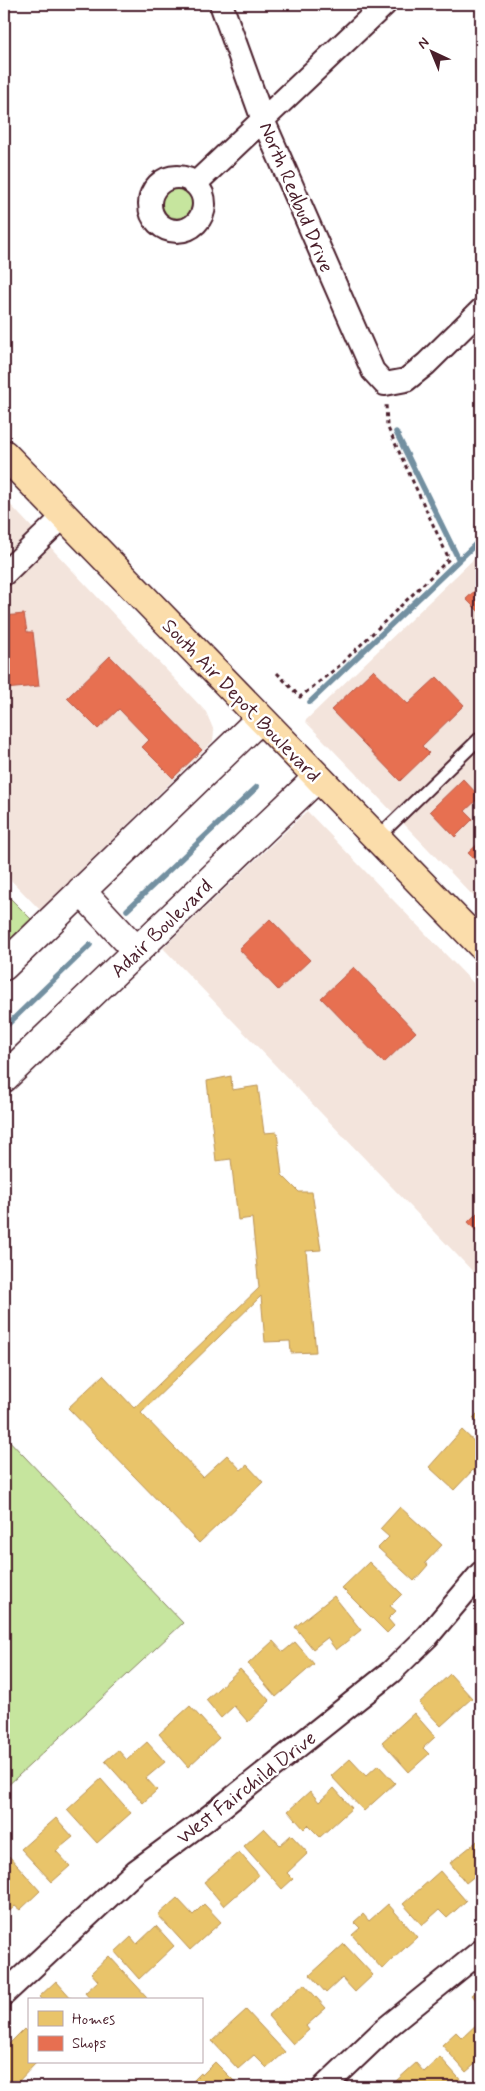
<svg xmlns="http://www.w3.org/2000/svg" width="485" height="2091" viewBox="0 0 485 2091" font-family="Mynerve,sans-serif">
	<rect width="100%" height="100%" fill="#fff"/>
	<filter id="ink" filterUnits="userSpaceOnUse"><feTurbulence type="fractalNoise" baseFrequency=".02" numOctaves="2"/><feDisplacementMap in="SourceGraphic" scale="10" xChannelSelector="R" yChannelSelector="G"/><feConvolveMatrix kernelMatrix="1 2 1 2 8 2 1 2 1" color-interpolation-filters="sRGB"/></filter>
	<g filter="url(#ink)">
		<path fill="#f3e4dc" d="M4,498l202,214 8,19 -1,10 -173,169 -36,-37z
			M481,552v352l-176,-183z
			M307,811l174,180v289l-318,-332z"/>
		<path fill="#c6e59e" stroke="#888264" d="M162 203a15 15 0 1 1 30 0a15 15 0 1 1-30 0Z
			M4,892l27,27 -27,26z
			M4,1435l179,188 -179,166z"/>
		<path fill="#e9c46a" stroke="#b99257" d="M231,1076l1,14 26,-4 6,47 13,-1 5,43 17,17h13l9,58 -15,1 10,101 -25,1 -1,-12 -25,1 -4,-46 -120,117 62,64 24,-22 14,15 6,-5 16,17 -64,61 -131,-135 35,-33 31,33 125,-120 -7,-70 -14,2 -7,-61 -15,2 -9,-80z
			M481,1410v17l-8,-9z
			M462,1430l19,18v30l-8,-8 -19,20 -25,-23z
			M400,1507l42,38 -17,18 3,2 -14,16 -36,-33 11,-11 -9,-8z
			M369,1562l33,32 -12,12 6,5 -8,8 6,7 -7,7 -45,-45z
			M334,1596l27,34 -25,20 -9,-12 -14,11 -18,-22z
			M273,1641l10,11 12,-10 19,22 -38,33 -28,-33z
			M240,1669l30,32 -22,21 -14,-16 -13,12 -15,-18z
			M450,1674l22,24 -31,28 -22,-23z
			M190,1706l29,32 -31,29 -29,-33z
			M414,1713l21,24 -12,11 6,6 -20,18 -27,-30z
			M147,1742l18,20 -19,16 11,12 -14,13 -38,-42 13,-11 9,10z
			M350,1759l16,17 12,-11 17,18 -31,28 -33,-35z
			M101,1779l30,34 -34,30 -30,-33z
			M334,1788l18,20 -32,29 -12,-12 -4,4 -16,-18 22,-20 9,11z
			M56,1818l17,19 -17,14 14,15 -18,16 -31,-33z
			M264,1828l16,17 11,-10 17,18 -21,20 6,6 -11,10 -38,-43z
			M481,1838v33l-15,12 -16,-20z
			M239,1852l20,23 -35,31 -20,-24z
			M9,1856l31,35 -20,19 -5,-4 -11,10v-55z
			M440,1871l26,30 -19,17 -8,-8 -17,15 -19,-21z
			M177,1898l16,17 11,-11 17,18 -31,28 -32,-35z
			M388,1904l29,33 -35,32 -30,-34 8,-7 -6,-6 9,-8 6,7z
			M156,1926l18,20 -35,33 -24,-27 16,-15 6,7z
			M344,1944l29,31 -18,17 -13,-14 -16,15 -16,-18z
			M109,1956l38,41 -3,3h-53l-6,-7 13,-12 -7,-8z
			M56,1981l17,19h-31l-3,-3z
			M304,1984l22,24 -20,18 3,4 -16,14 -25,-28z
			M481,1988v18l-9,-11z
			M246,2010l39,42 -18,16 -13,-13 -16,14 -26,-28z
			M479,2022l2,2v35l-15,13 -24,-27 14,-13 6,6z
			M24,2029l5,5v28h8l-23,24 -10,-10v-27z
			M440,2057l25,28 -2,2h-62l-5,-6 20,-18 8,9z
			M215,2062l25,25h-53l14,-14 1,2z"/>
		<path fill="#e76f51" stroke="#b85746" d="M481,585v29l-15,-15z
			M24,614l3,18h6l6,54 -35,3v-73z
			M110,656l92,94 -29,28 -31,-31 7,-7 -30,-31 -21,20 -31,-31z
			M373,670l35,34 29,-27 27,28 -42,41 7,7 -29,28 -69,-71z
			M463,779l17,18 -15,14 8,8 -18,18 -25,-26z
			M481,841v25l-13,-13z
			M270,919l40,41 -32,30 -39,-41z
			M354,967l62,65 -32,31 -63,-65z
			M481,1209v27l-13,-14z"/>
		<g fill="none" stroke-linecap="round" stroke-linejoin="round">
			<path stroke="#7390a1" stroke-width="5.5" d="M396,432l63,128
				M310,702l171,-163
				M127,910l130,-123
				M4,1028l86,-83"/>
			<defs>
				<path id="service" d="M377,838l104,-101"/>
				<path id="minor" d="M221,4l42,116 110,251 12,13 21,-4 20,-16 55,-54
					M150 204a27 27 0 1 1 54 0a27 27 0 1 1-54 0Z
					M195,184l190,-180
					M4,574l60,-58
					M4,1994l132,-123 68,-50 187,-149 36,-35 54,-64
					M324,2087l62,-59 95,-77"/>
				<path id="tertiary" d="M81,891l56,60
					M4,966l256,-247
					M4,1078l313,-300"/>
				<path id="primary" d="M4,454l477,491"/>
			</defs>
			<use href="#service" stroke="#4a1f2b" stroke-width="15"/>
			<use href="#minor" stroke="#4a1f2b" stroke-width="26"/>
			<use href="#tertiary" stroke="#4a1f2b" stroke-width="31"/>
			<use href="#primary" stroke="#4a1f2b" stroke-width="31"/>
			<path stroke="#4a1f2b" stroke-width="3" stroke-dasharray="4 4" stroke-linecap="butt" d="M277,673l23,24 39,-31 110,-107 -62,-133 -1,-23"/>
			<use href="#service" stroke="#fff" stroke-width="11"/>
			<use href="#minor" stroke="#fff" stroke-width="22"/>
			<use href="#tertiary" stroke="#fff" stroke-width="28"/>
			<use href="#primary" stroke="#fbddab" stroke-width="28"/>
		</g>
	</g>
	<g text-anchor="middle" stroke-width="5" stroke-linejoin="round" paint-order="stroke">
		<g font-size="20" fill="#4a1f2b" stroke="#fff">
			<text transform="translate(297 197) rotate(67)" y="7">North Redbud Drive</text>
			<text transform="translate(242 700) rotate(46)" y="7">South Air Depot Boulevard</text>
			<text transform="translate(161 928) rotate(-44)" y="7">Adair Boulevard</text>
			<text transform="translate(246 1787) rotate(-38)" y="7">West Fairchild Drive</text>
		</g>
	</g>
	<rect width="485" height="2091" fill="none" stroke="#fff" stroke-width="20"/>
	<rect x="10" y="10" width="465" height="2071" fill="none" stroke="#4a1f2b" stroke-width="2" filter="url(#ink)"/>
	<rect x="28" y="1998" width="175" height="65" fill="#ffffff" stroke="#b7a5aa"/>
	<rect x="38" y="2011" width="25" height="15" fill="#e9c46a" stroke="#b7a5aa"/>
	<text x="72" y="2024" font-size="15" fill="#4a1f2b">Homes</text>
	<rect x="38" y="2036" width="25" height="15" fill="#e76f51" stroke="#b7a5aa"/>
	<text x="72" y="2048" font-size="15" fill="#4a1f2b">Shops</text>
	<g transform="translate(432 52) rotate(316)" stroke="#ffffff" stroke-width="4" paint-order="stroke">
	<path d="M0-4L9 19L0 12L-9 19Z" fill="#4a1f2b"/>
	<text y="-8" font-size="14" font-weight="bold" text-anchor="middle" fill="#4a1f2b">N</text>
	</g>
</svg>
